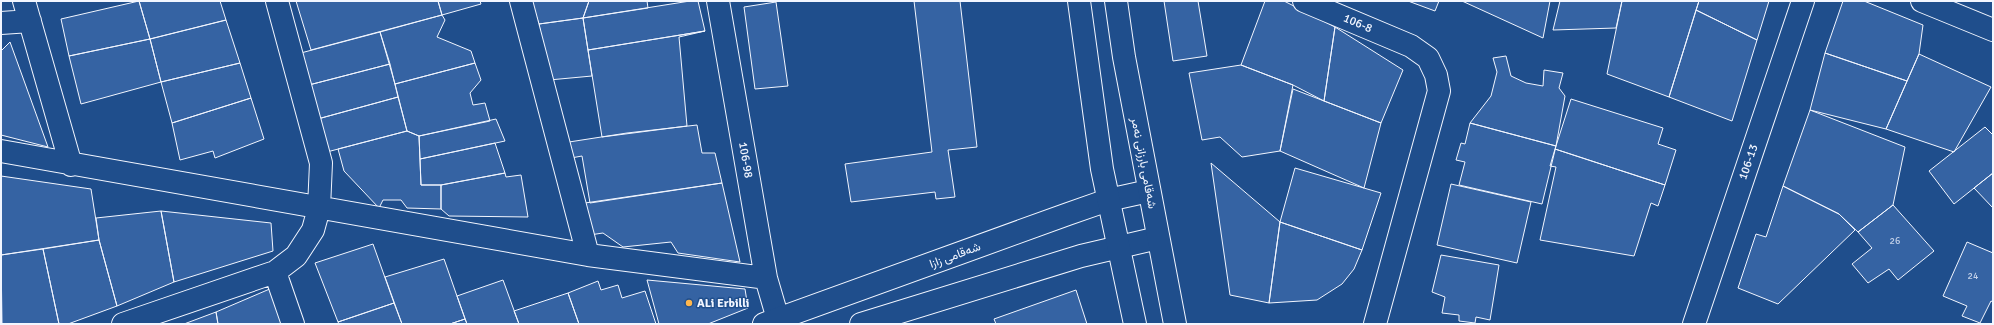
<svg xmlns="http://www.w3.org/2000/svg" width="1994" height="325" viewBox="0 0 1994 325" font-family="Signika,Vazirmatn,sans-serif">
	<rect width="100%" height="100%" fill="#1f4e8c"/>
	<path fill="#3563a3" stroke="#f2f6ff" d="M139,1h81l6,19 -76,19z
		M139,1l11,38 -81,17 -8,-37z
		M296,1h142l4,14 -131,35z
		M438,1h42l1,3 -39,11z
		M531,1h58l-6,17 -44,6z
		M589,1h58l1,7 -65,10z
		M690,1h8l7,30 -117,19 -5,-32z
		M914,1h46l17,146 -29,3 7,47 -19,2 -1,-7 -84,10 -6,-38 87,-12z
		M1164,1h34l9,55 -34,5z
		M1265,1h19l51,26 -11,74 -31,-16 -52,-20z
		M1408,1h31l-4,10z
		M1462,1h88l-7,37z
		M1560,1h62l-6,27 -63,2z
		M1622,1h77l-30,96 -62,-23z
		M1699,1h70l-12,39 -61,-30z
		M1843,1h21l59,24 -4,29 -12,27 -82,-28z
		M776,2l12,84 -33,3 -11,-82z
		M1696,10l61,30 -25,81 -63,-24z
		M442,15l3,5 -8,17 34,14 4,12 -80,21 -15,-52z
		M583,18l9,58 -43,4 -10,-56z
		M226,20l14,43 -79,19 -11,-43z
		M1335,27l68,43 -22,53 -57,-22z
		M705,31l-26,6 8,89 -85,11 -14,-87z
		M380,32l10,32 -85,22 -8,-32z
		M150,39l11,43 -80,22 -12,-48z
		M10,42l38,105 -47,-12v-84z
		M1825,53l82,28 -21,48 -76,-19z
		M1919,54l72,33 -37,65 -68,-23z
		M1506,56l5,20 15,7 17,3 1,-16 19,3 -4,15 6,8 -9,50 -86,-23 21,-27 6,-24 -4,-14z
		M240,63l11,35 -79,25 -11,-41z
		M475,63l6,17 -11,13 3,12 12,-2 5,18 -71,15 -12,-5 -12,-47z
		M390,64l8,33 -84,23 -9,-34z
		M1241,65l52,20 -13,66 -38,6 -22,-20 -18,3 -13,-67z
		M1293,89l88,34 -17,65 -84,-37z
		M398,97l9,34 -84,22 -9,-33z
		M251,98l13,41 -49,19 -2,-7 -33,9 -8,-37z
		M1571,99l92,29 -5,16 18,6 -11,35 -110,-36z
		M1810,110l95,37 -12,58 -35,27 -19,-18 -56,-28z
		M496,119l9,22 -85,18 -1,-23z
		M1470,123l86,23 -14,58 -83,-19 6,-23 -9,-2 5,-17 4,1z
		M697,125l5,28h13l7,30 -132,20 -8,-47 -11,2 -2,-16 58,-9z
		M1985,127l8,8v38l-39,31 -25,-33z
		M407,131l12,5 2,49h20v24l-34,-1 -6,-8h-18l-4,8 -35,-37 -6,-22z
		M495,143l10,30 -64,12h-20l-1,-26z
		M1555,149l110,36 -7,21 -7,-3 -17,53 -94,-16 16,-73 -6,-1z
		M1211,163l69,59 -11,81 -39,-8z
		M1295,168l86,25 -19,57 -82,-28z
		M505,173l1,4 15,-2 7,42 -79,-1 -8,-7v-24z
		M1993,173v35l-19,-20z
		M1,176l90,13 8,51 -98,15z
		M722,183l18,79 -62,-9 -7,-11 -48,5 -20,-14 -20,3 -5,-32z
		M1451,184l80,18 -14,61 -80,-18z
		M1783,186l56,28 16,16 -77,74 -40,-16 18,-54 10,3z
		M1893,205l41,46 -36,29 -9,-11 -21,14 -16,-19 20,-16 -14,-16z
		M161,211l13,71 -57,24 -18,-66 -3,-22z
		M161,211l110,12 2,28 -99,31z
		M1280,222l82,28 -8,19 -12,15 -25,16 -48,3z
		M99,240l18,66 -49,18h-9l-16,-75z
		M1967,242l26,11v49l-2,-1 -11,22 -18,-7 5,-10 -24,-10z
		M373,244l21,59 -56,19 -23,-59z
		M43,249l16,75h-57l-1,-69z
		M1441,255l58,10 -9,55 -14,-3 -1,6 -16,-2v-6l-17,-2 3,-16 -13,-5z
		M444,259l21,60 -15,5h-48l-17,-47z
		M503,280l16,44h-52l-10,-28z
		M647,280l98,9 3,19 -40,16h-49z
		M598,281l3,9 17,-5 4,13 23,-7 11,33h-77l-11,-31z
		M272,288l12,36h-66l-2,-12z
		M1076,290l11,34h-91l-2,-5z
		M568,293l11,31h-60l-5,-13z
		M394,303l8,21h-63l-1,-2z
		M216,312l2,12h-34z
		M465,319l2,5h-17z"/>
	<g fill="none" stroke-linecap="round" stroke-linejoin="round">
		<defs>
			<path id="street" d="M24,1l47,164
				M521,1l67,254
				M718,1l48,277 12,41
				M1304,1l107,45 17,12 8,17 3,16 -64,233
				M1922,1l71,29
				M1,23l29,-2
				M1,151l587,104 178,23
				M275,272l18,52
				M123,324l152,-52 21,-16 17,-26 6,-22 2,-45 -44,-162
				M1694,324l109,-323"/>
			<path id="secondary" d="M764,324l304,-110 40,-14 41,-9
				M861,324l220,-68 77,-18"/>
			<path id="primary" d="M1079,1l23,168 33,155
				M1116,1l8,56 51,267"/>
		</defs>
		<use href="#street" stroke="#f2f6ff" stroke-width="24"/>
		<use href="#secondary" stroke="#f2f6ff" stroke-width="24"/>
		<use href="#primary" stroke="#f2f6ff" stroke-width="24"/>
		<use href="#street" stroke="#1f4e8c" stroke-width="22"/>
		<use href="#secondary" stroke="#1f4e8c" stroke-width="22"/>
		<use href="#primary" stroke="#1f4e8c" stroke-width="22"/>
	</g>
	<circle fill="#ffb74d" stroke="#1f4e8c" stroke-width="1.5" cx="689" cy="303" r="4"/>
	<g text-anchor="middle" stroke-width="3" stroke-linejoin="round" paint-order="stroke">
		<g font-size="10" fill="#c3d1e8">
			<text x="1895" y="244">26</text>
			<text x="1973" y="279">24</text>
		</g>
		<g font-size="12" fill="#f2f6ff" stroke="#1f4e8c">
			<text transform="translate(1358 23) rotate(23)" y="4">106-8</text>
			<text transform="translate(746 160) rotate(80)" y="4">106-98</text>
			<text transform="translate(1748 162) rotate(-71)" y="4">106-13</text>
			<text transform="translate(1144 163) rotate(79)" y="4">شەقامی بارزانی نەمر</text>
			<text transform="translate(955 255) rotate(-20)" y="4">شەقامی زازا</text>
		</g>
		<g font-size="12" font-weight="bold" fill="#f2f6ff" stroke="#1f4e8c" text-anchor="start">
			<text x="697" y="307">ALi Erbilli</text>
		</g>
	</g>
	<rect width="1994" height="325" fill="none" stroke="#f2f6ff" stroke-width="4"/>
</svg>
